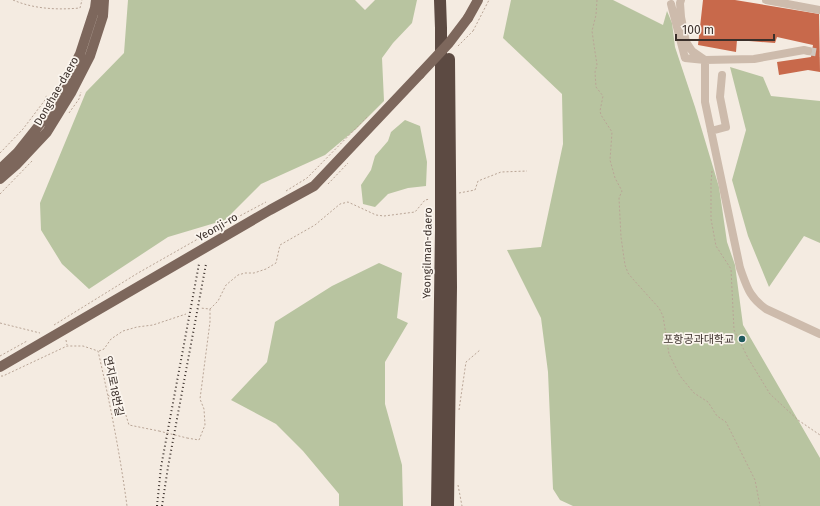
<svg xmlns="http://www.w3.org/2000/svg" width="820" height="506" viewBox="0 0 820 506" font-family="'Fira Sans','Noto Sans KR',sans-serif">
	<rect width="100%" height="100%" fill="#f4ebe1"/>
	<path fill="#b8c4a0" d="M128,0h227l10,10 10,-10h42l-5,23 -19,20 -11,15 2,43 -28,28 -31,26 -64,29 -36,36 -57,17 -79,52 -27,-25 -21,-34 -1,-27 46,-111 38,-39z
		M511,0h102l50,25 4,-14 5,12 3,24 20,60 24,80 8,55 8,23 8,60 77,133v48h-247l-13,-6 -7,-11 -5,-117 -7,-54 -34,-68 34,-3 22,-103 -1,-50 -59,-56z
		M730,67l33,10 8,19 49,5v142l-16,-7 -35,51 -21,-51 -16,-56 14,-50z
		M405,120l15,6 7,36 -1,24 -18,2 -20,6 -13,13 -12,-3 -2,-19 10,-15 4,-14 13,-15 3,-9z
		M379,263l23,10 -5,45 11,5 -23,39v42l17,61 1,41h-64v-12l-36,-43 -27,-27 -45,-24 36,-38 8,-40 57,-36z"/>
	<path fill="#c8694b" d="M703,0h32l84,14 1,58 -12,-2 -29,5 -2,-13 34,-5 2,-12 -36,-8 -2,6 -38,-3 -1,12 -38,-7z"/>
	<g fill="none" stroke-linecap="round" stroke-linejoin="round">
		<path stroke="#cfc6bd" stroke-width="8" stroke-dasharray="8 4" stroke-linecap="butt" d="M808,51l12,2"/>
		<path stroke="#b9a596" stroke-width="1" stroke-dasharray="2 2" stroke-linecap="butt" d="M13,0c21,9 44,10 67,8l2,-8
			M597,0l-1,15 -4,16 3,21 1,6 1,7 -2,7 1,15 7,9 -3,15 1,4 11,17 -2,28 5,18 7,13 -3,7 2,39 4,28 3,8 4,5 27,30 4,8 6,38 11,22 14,17 14,9 9,14 9,6 29,58 5,26
			M473,31l16,-31
			M69,113l10,-14 2,-7
			M0,153l23,-24 22,-29 2,-6
			M712,171l-1,12v36l5,27 15,23 3,61 14,28 22,36 28,26 22,15
			M328,184l20,-21
			M286,191l21,-13 61,-62
			M459,193l16,-3 3,-9 23,-9 26,-1
			M0,194l33,-34
			M210,309l8,-8 8,-16 12,-10 7,-2h9l12,-4 10,-6 4,-18 35,-20 25,-21 8,-2 28,13 8,1 31,-4 10,-12 5,-1
			M0,323l40,10
			M54,325l84,-52 81,-46 47,-25
			M66,340l1,5
			M99,351l5,-2 7,-10 12,-8 14,-4 16,-2 33,-11
			M0,356l27,-15
			M1,376h2l64,-30h16l15,5c12,52 22,103 29,155
			M108,395l15,11 6,19 30,6
			M459,410l7,-48 14,-12
			M187,438l12,2 6,-15 -1,-16 -4,-10 10,-77v-13l-10,-1
			M458,485l4,21"/>
		<path stroke="#cdbbac" stroke-width="8" d="M681,0l-1,3 1,14 5,25 6,9 13,9 49,-1 50,-9 4,1
			M766,0l54,10
			M671,4l14,54 20,2v42l35,166c7,19 9,29 26,41l54,25
			M711,131l15,-4 -6,-30 2,-22"/>
		<path stroke="#7d675c" stroke-width="10" d="M468,18l10,-18
			M0,169l17,-16 35,-44 28,-55 15,-46 1,-8
			M0,179l16,-14 31,-33 24,-39 19,-37 13,-40 1,-16
			M0,367l270,-157 44,-24 106,-112"/>
		<path stroke="#5c4a42" stroke-width="12" d="M437,506l4,-276v-202l-1,-28
			M448,506l3,-219 -2,-228"/>
		<path stroke="#3b302b" stroke-width="2" stroke-dasharray="1 3" stroke-linecap="butt" d="M157,506l4,-39 38,-203
			M162,506l6,-39 38,-203"/>
		<path stroke="#b9a596" stroke-width="1" stroke-dasharray="2 2" stroke-linecap="butt" d="M458,46l15,-15
			M159,431l28,7"/>
		<path stroke="#7d675c" stroke-width="10" d="M420,74l29,-31 19,-25"/>
	</g>
	<circle fill="#1f5a5e" stroke="#fbf5ee" stroke-width="1.5" cx="742" cy="339" r="4"/>
	<g text-anchor="middle" stroke-width="3.5" stroke-linejoin="round" paint-order="stroke">
		<g font-size="11" fill="#3b302b" stroke="#fbf5ee">
			<text transform="translate(56 91) rotate(-60)" y="4">Donghae-daero</text>
			<text transform="translate(217 227) rotate(-30)" y="4">Yeonji-ro</text>
			<text transform="translate(427 253) rotate(-89)" y="4">Yeongilman-daero</text>
			<text transform="translate(114 386) rotate(78)" y="4">연지로18번길</text>
		</g>
		<g font-size="11" fill="#3b302b" stroke="#fbf5ee" text-anchor="end">
			<text x="734" y="343">포항공과대학교</text>
		</g>
	</g>
	<path d="M676 34v6h98v-6" fill="none" stroke="#3b302b" stroke-width="2"/>
	<text x="682" y="34" font-size="12" fill="#3b302b" stroke="#fbf5ee" stroke-width="3" paint-order="stroke">100 m</text>
</svg>
